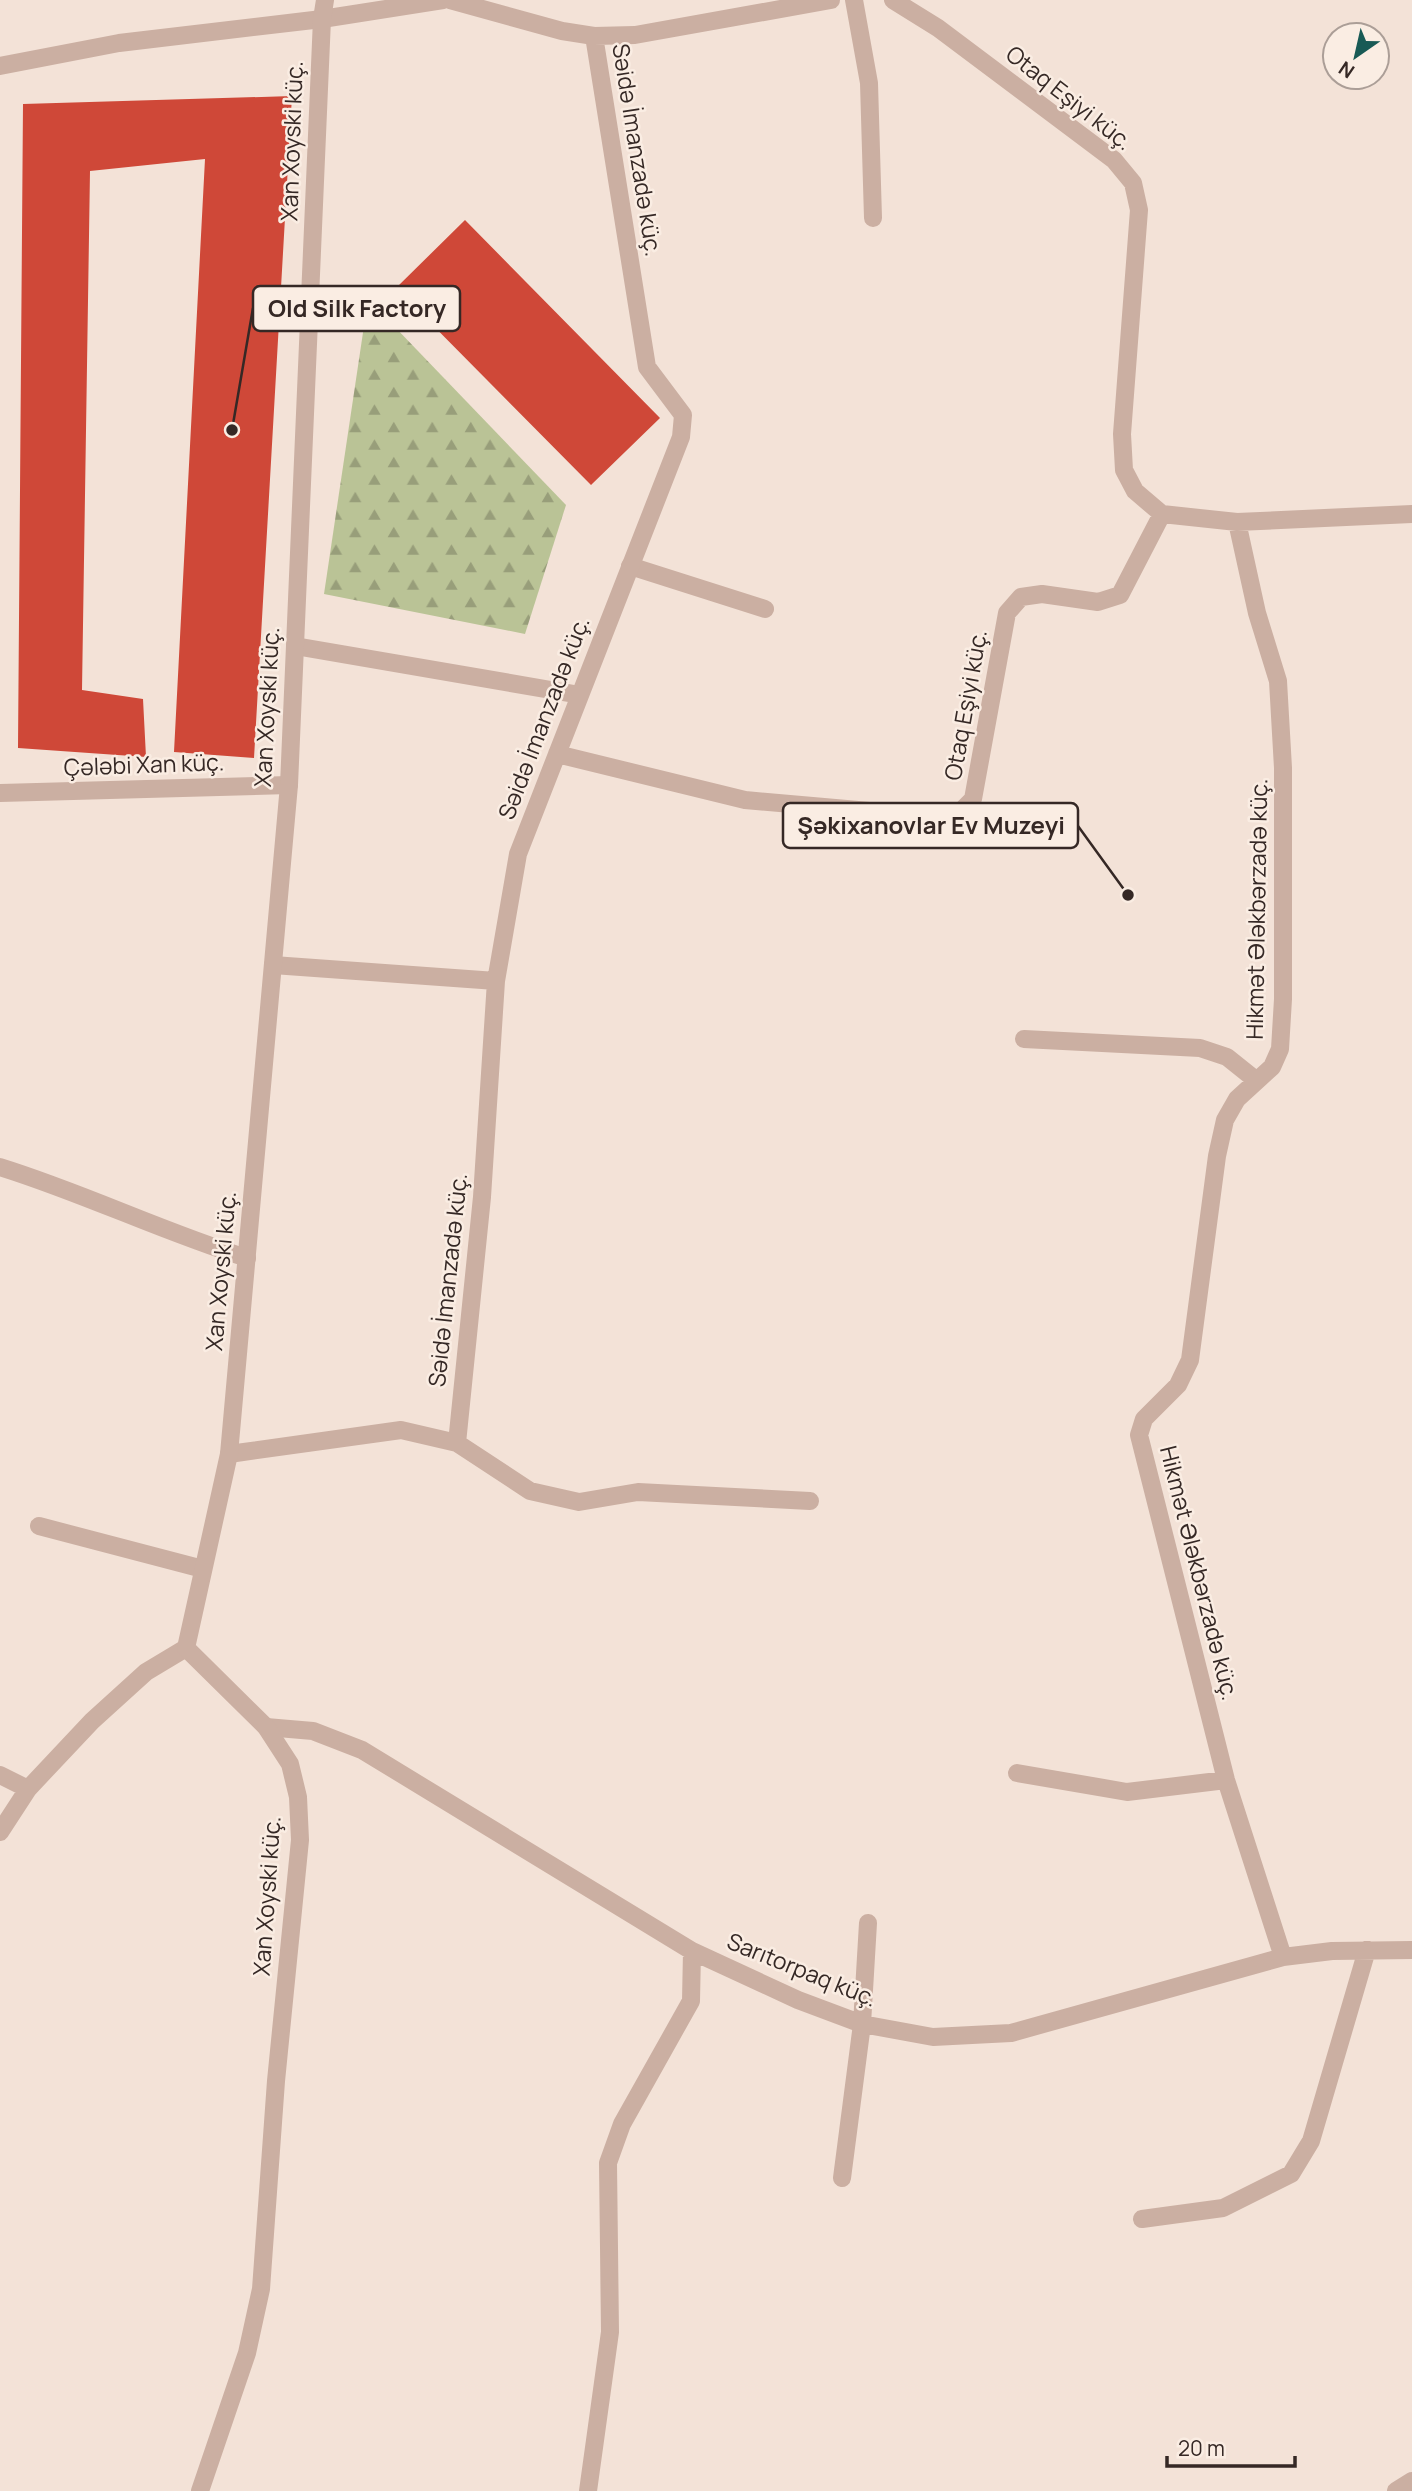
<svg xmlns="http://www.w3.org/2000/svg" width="1412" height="2491" viewBox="0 0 1412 2491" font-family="Manrope,sans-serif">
	<defs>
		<pattern id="forest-firs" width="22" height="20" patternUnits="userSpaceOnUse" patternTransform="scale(1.75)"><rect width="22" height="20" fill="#bac396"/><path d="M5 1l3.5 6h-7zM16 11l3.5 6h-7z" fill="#989e7a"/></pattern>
	</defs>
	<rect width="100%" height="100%" fill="#f3e2d7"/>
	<path fill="url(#forest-firs)" d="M368,299l198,206 -41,129 -201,-40z"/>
	<path fill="#cf4838" d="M292,96l-38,662 -80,-6 31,-593 -115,12 -8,519 61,9 3,58 -128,-9 5,-644z
		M465,220l195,198 -69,67 -195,-197z"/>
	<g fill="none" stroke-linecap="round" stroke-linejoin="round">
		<path stroke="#cbafa2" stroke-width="18" d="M630,566l135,43"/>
		<path stroke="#cbafa2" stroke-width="18" d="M450,0l112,31 32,5 41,-1 196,-35
			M854,0l15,83 4,135
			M893,0l45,28 176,132 19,23 6,27 -17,224 2,36 11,21 27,23 75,8 175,-8
			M0,66l119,-23 203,-24 121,-19
			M1237,522l20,91 21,68 5,87v231l-3,50 -8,18 -35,32 -12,21 -8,36 -27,204 -12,25 -34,34 -5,16 87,345 57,177
			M295,646l285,49
			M557,754l188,46 193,17 19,-2 16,-16 34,-186 14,-16 21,-3 56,8 22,-7 42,-81
			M0,793l289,-8
			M273,965l223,16
			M1024,1039l176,9 27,9 30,24
			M0,1167c84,26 163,65 247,91
			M457,1443l25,-246 14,-216 22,-127 163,-417 2,-22 -36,-48 -53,-331
			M229,1454l172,-24 56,13 73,48 49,11 59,-10 172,9
			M39,1526l164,43
			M266,1727l47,4 49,19 330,201 106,49 64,24 71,13 78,-4 272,-76 49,-6 80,-1
			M1017,1773l110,19 99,-12
			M0,1775l28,14
			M0,1832l28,-43 64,-68 54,-49 40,-24
			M842,2178l20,-154 6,-101
			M1142,2219l81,-11 68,-34 20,-33 56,-191
			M588,2491l22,-159 -2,-169 14,-39 69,-123 1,-50
			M1396,2491l16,-10"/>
		<path stroke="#cbafa2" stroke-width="18" d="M200,2491l47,-138 14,-64 15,-208 24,-241 -2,-43 -8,-33 -24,-37 -80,-79 43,-194 60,-669 33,-766 3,-19"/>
	</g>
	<g text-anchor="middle" stroke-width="5" stroke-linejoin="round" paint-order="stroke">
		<g font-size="23" fill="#352825" stroke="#faede3">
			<text transform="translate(1069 98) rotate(38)" y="8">Otaq Eşiyi küç.</text>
			<text transform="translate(292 141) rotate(-88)" y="8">Xan Xoyski küç.</text>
			<text transform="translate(637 150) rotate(81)" y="8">Səidə İmanzadə küç.</text>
			<text transform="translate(966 705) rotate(-80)" y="8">Otaq Eşiyi küç.</text>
			<text transform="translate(267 707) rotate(-87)" y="8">Xan Xoyski küç.</text>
			<text transform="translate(544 718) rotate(-69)" y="8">Səidə İmanzadə küç.</text>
			<text transform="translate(144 765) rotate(-2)" y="8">Çələbi Xan küç.</text>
			<text transform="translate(1257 909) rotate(-89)" y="8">Hikmət Ələkbərzadə küç.</text>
			<text transform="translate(221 1271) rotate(-85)" y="8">Xan Xoyski küç.</text>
			<text transform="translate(448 1280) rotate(-84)" y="8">Səidə İmanzadə küç.</text>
			<text transform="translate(1199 1573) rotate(76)" y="8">Hikmət Ələkbərzadə küç.</text>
			<text transform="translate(267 1896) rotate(-86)" y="8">Xan Xoyski küç.</text>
			<text transform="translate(802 1970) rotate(22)" y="8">Sarıtorpaq küç.</text>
		</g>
	</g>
	<path fill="none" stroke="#352825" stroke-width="2.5" d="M232 430L253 308M1128 895L1078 826"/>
	<g fill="#352825" stroke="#faede3" stroke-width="2.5">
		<circle cx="232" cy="430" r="7"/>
		<circle cx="1128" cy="895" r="7"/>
	</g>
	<g fill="#faede3" stroke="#352825" stroke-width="2.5">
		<rect x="253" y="286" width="207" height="45" rx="7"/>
		<rect x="783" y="803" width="295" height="45" rx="7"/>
	</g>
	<g font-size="24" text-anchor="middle" font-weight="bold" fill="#352825">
		<text x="357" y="317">Old Silk Factory</text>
		<text x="931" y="834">Şəkixanovlar Ev Muzeyi</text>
	</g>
	<g transform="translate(1356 56) rotate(214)"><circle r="33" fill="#faede3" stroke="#ab9e97" stroke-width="2"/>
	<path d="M0-5L12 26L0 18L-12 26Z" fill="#185a55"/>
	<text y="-10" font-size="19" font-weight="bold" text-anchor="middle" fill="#352825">N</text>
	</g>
	<path d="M1167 2456v10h128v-10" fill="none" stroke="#352825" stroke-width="3.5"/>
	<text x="1178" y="2456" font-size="21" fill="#352825" stroke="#faede3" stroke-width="5" paint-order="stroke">20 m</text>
</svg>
